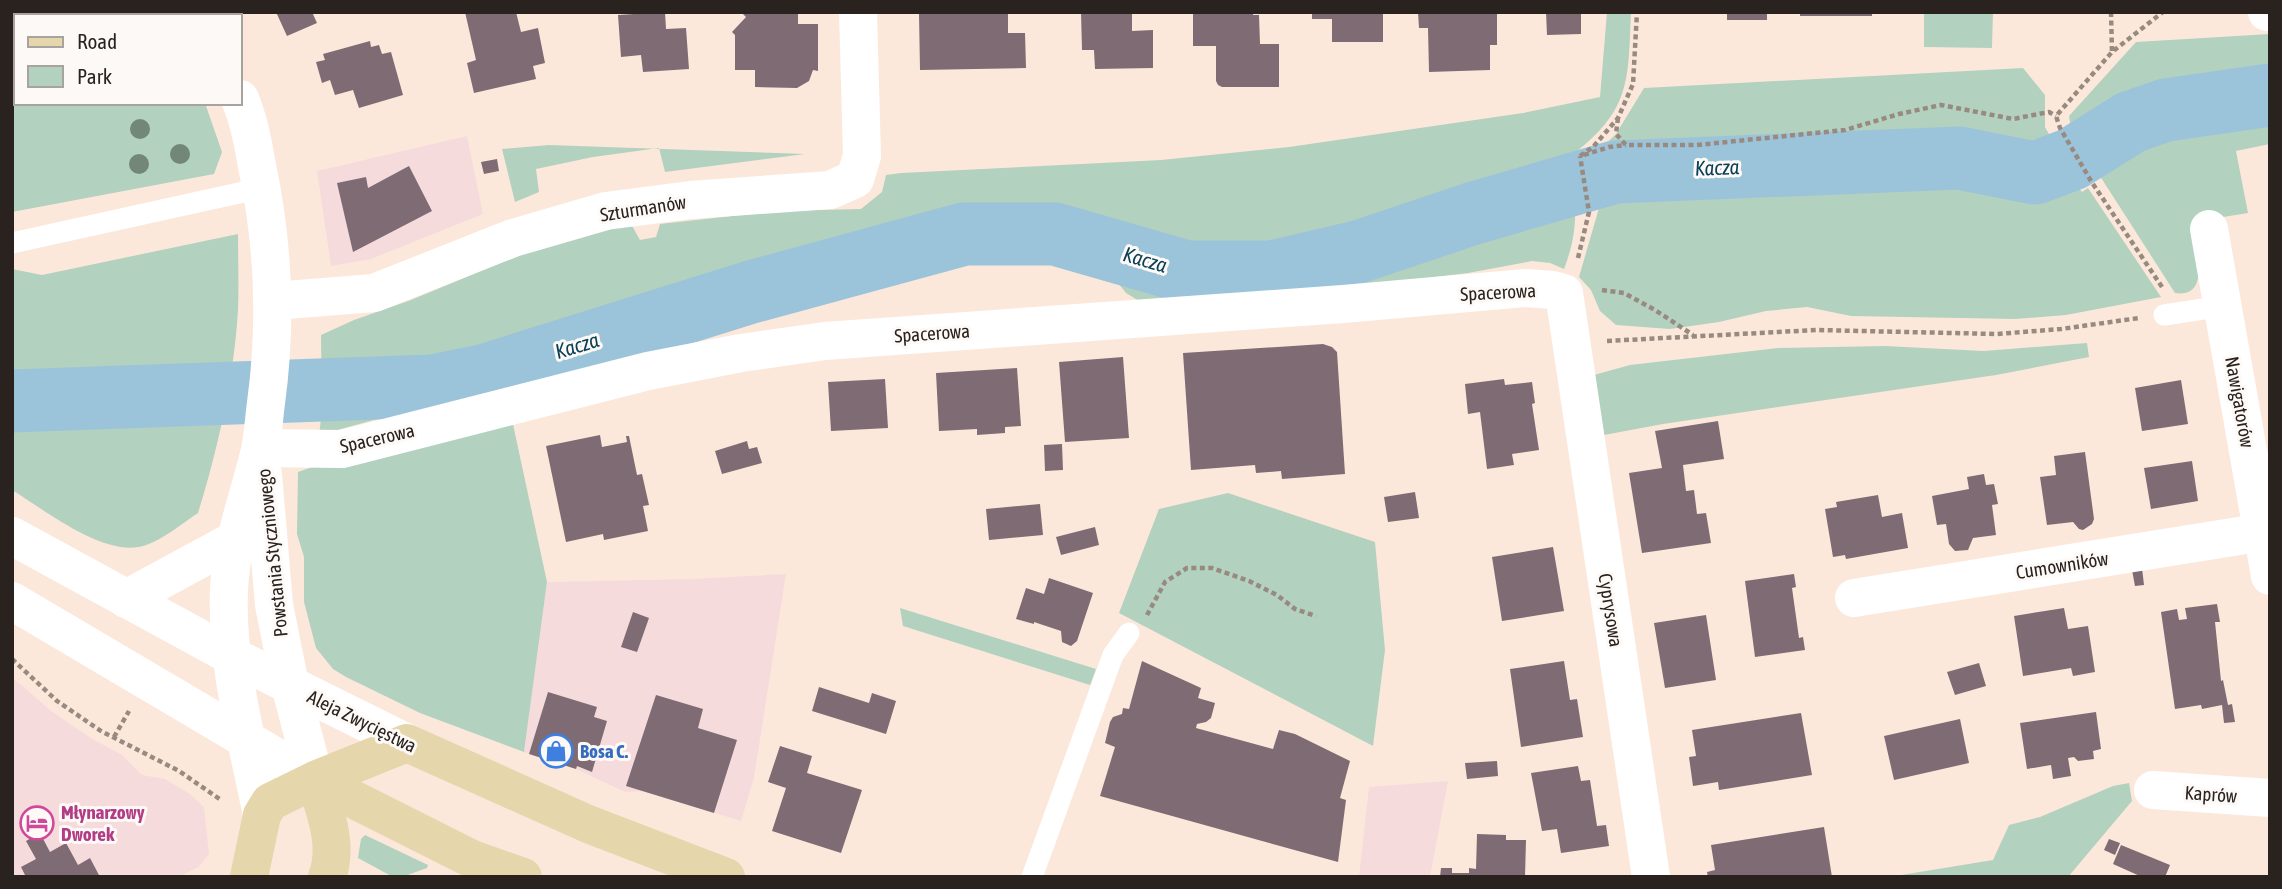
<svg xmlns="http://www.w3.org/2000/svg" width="2282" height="889" viewBox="0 0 2282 889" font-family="'Asap Condensed',sans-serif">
	<rect width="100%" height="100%" fill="#fce8db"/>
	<path fill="#f6dbdc" d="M467,136l16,78 -112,45 -40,7 -14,-95z
		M786,574l-32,204 -13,43 -98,-30 -18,1 -49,-23 -52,-17 23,-170 144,-3z
		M12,677l38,33 42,29 29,15 21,21 23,4 25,15 14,13 5,47 -10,13 -21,10h-166z
		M1448,781l-18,96h-71l10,-90z"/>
	<path fill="#b3d1bf" d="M12,12h153l2,4h-151v87h189l17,49 -8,22 -202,38z
		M1607,12h24c-3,70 0,98 -60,144l3,21 -212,65 -65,16 -80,5 -54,-17 -47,-21 -53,-12 -61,1 -68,11 -49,11 -20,13 -33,15 -1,19 -34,20 -138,27 -172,59 -168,46 3,-24 -1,-76 33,-15 57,-20 130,-54 90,-22 9,16 16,-3 4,-13 117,-13 84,-2 21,-17 4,-17 15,-2 260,-13 128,-13 234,-34 77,-16z
		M1924,12h69l-1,36 -68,-1z
		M2270,34v53l-112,17 -30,12 -45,29 -12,-16 -2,-13 67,-74z
		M2023,68l22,27v32l16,28 -29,8 -57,-13h-113l-47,3 -61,7 -104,5 -33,-6 -24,4 -1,-6 24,-23 28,-46z
		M2270,103v41l-34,7 12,62 -56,9c3,21 21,77 -17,71l-86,-134c15,-9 31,-22 47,-29 41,-18 90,-20 134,-27z
		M549,145l256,9 -140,18 -6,-24 -66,9 -57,12 3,23 -24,10 -13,-53z
		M1958,170l79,12 28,-12 17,22 6,-4 73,109 -95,18 -51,4 -164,-3 -44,-9 -41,4 -47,11 -49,7 -54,-4 -16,-14 -9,-21 -12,-13 20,-69 -6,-16c120,-21 243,-17 365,-22z
		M1574,194c3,28 0,49 -10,75l-14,-6 -18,-2 -64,12 -93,11 -236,17 -13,-8 -20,-25 -18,-10 6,-1 56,17 36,6 79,1 41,-7 44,-12 149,-50z
		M238,234c0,25 1,51 0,76 -4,67 -20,139 -40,203 -15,10 -37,28 -55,33 -40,11 -98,-36 -131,-56v-221l30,6z
		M2087,343l2,14 -93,18 -333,49 -59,11 -10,-60 36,-10 148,-17 107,-2 99,5z
		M511,415l36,167 -23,170 -104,-39 -74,-36 -13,-8 -17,-21 -12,-46v-45l-7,-23 1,-62 17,-6z
		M1228,493l147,49 10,108 -12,96 -254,-133 40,-104z
		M900,608l196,61 -6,16 -187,-59z
		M2129,783l3,18 -64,76h-179l104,-17 16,-35 31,-8 73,-31z
		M365,835l63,30 -1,3 -25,9h-9l-35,-19 3,-19z"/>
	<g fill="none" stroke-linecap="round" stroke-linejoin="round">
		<path stroke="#9bc4da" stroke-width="63" d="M12,401l420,-15 54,-11 265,-83 213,-58h91l132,38h84l87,-20 113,-38 144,-42 344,-14 76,15 37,-14 59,-37 35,-12 104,-15"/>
	</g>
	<path fill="#7e6b74" d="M276,12h36l5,11 -30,13z
		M465,12h51l5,20 17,-4 7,35 -12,3 3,13 -62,14 -7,-30 9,-3z
		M665,12l1,17 20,-1 3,41 -46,3 -2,-17 -20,2 -3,-42z
		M741,12h57v12h20v47l-5,-1 -4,11 -12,7 -42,-1v-17h-20v-35l-3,-3 14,-15z
		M938,12h70v21h17l1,35 -106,2 -1,-56z
		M1081,12h51v19l21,-1v38l-58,1 -1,-19h-12z
		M1193,12h60v3h6l1,29h19v43h-57l-4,-2 -2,-4v-35h-23z
		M1312,12h71v30h-51v-23h-20z
		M1418,12h79v33h-7v25l-61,2 -1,-44h-9z
		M1546,12h35v22l-34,1z
		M1727,12h40v8h-40z
		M1800,12h72v4h-72z
		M370,41l1,6 8,-2 3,9 9,-2 12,43 -44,13 -6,-18 -18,5 -5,-15 -8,3 -6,-21 9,-2 -2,-6z
		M497,159l2,12 -15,3 -3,-12z
		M409,166l23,45 -79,41 -16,-69 29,-6 2,11z
		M1323,344l9,3 5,5 8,122 -63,5 -1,-8 -25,2 -1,-8 -64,5 -8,-117z
		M1123,357l6,81 -64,4 -6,-80z
		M1017,368l4,58 -16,1v6l-28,2v-6l-38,2 -3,-58z
		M885,379l3,49 -57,3 -3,-49z
		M1504,379l1,6 27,-3 3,21 -3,1 7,46 -27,4 2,11 -27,4 -7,-57 -12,2 -3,-30z
		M2181,380l7,44 -46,7 -7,-43z
		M1718,421l6,38 -41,6 3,26 8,-1 3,24 9,-1 5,30 -69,10 -13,-80 33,-5 -7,-37z
		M600,435l2,12 25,-5 -1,-6h3l8,39 5,-1 7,31 -6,1 5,25 -44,9 -1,-6 -37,8 -20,-96z
		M747,441l2,8 8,-2 5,16 -40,11 -7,-23z
		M1062,444l1,26 -18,1 -1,-26z
		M2085,452l9,67 -2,5 -9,6 -4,-1 -6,-7 -26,3 -7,-48 16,-2 -2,-19z
		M2192,461l6,40 -47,8 -7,-41z
		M1984,474l2,11 8,-1 4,20 -6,1 4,30 -23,3 -5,12 -13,1 -6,-7 -3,-20 -9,1 -5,-29 37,-7 -2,-12z
		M1415,492l4,26 -31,4 -4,-25z
		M1878,495l4,22 20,-4 6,35 -62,11 -1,-4 -12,2 -8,-48 12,-2 -1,-5z
		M1040,504l3,31 -54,5 -3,-31z
		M1095,527l4,18 -38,10 -5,-18z
		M1553,547l11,64 -62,10 -10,-64z
		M2142,568l2,17 -9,1 -3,-16z
		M1794,574l2,13 -4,1 7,50 4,-1 2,13 -50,7 -10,-76z
		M1049,578l44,15 -16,48 -6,5 -9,-4 -1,-11 -27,-9v2l-18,-5 10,-31 18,6z
		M2217,604l3,18h-5l6,59 2,-1 5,25 4,-1 3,18 -11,1 -2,-18 -20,4 -1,-4 -26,4 -14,-97 16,-3 2,11 8,-1 -2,-11z
		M2064,608l4,21 20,-3 7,46 -22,4 -2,-8 -48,8 -9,-60z
		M633,612l16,6 -12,34 -16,-5z
		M1706,615l10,65 -51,8 -11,-65z
		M1142,661l59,27 -3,10 17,5 -4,15 -5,4 -9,2 -1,4 77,21 6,-19 16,4 55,27 -10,37 6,2 -8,62 -238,-66 15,-49 -10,-4 5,-21 3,-5 9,-3 1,-6 6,1z
		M1564,661l6,39 7,-1 6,38 -62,10 -11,-78z
		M1979,663l7,23 -31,9 -8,-23z
		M819,687l50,16 3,-10 24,8 -10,33 -74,-23z
		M548,692l49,15 -3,10 13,4 -15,51 -15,-6 -1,3 -47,-15z
		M656,695l47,14 -5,19 39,12 -23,73 -88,-27z
		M2096,712l5,37 -8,2 1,8 -16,2 -4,-4 -6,1 3,18 -18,3 -2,-14 -24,4 -7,-46z
		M1801,713l11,62 -93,15 -1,-8 -25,4 -4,-29 7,-1 -4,-26z
		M1960,719l9,44 -75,17 -10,-44z
		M780,746l32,10 -5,17 55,17 -21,63 -69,-22 14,-43 -18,-6z
		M1497,761l1,15 -31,3 -2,-16z
		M1578,766l3,15 9,-1 7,46 9,-1 3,21 -48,7 -4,-24 -15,2 -11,-58z
		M1824,827l8,50h-124l-1,-5 8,-2 -4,-25z
		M40,833l10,19 16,-9 12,22 12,-7 10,19h-74l-5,-10 15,-8 -10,-18z
		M1477,834l29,1v5h20l-1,37h-85l1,-9h11v5h17v-5l7,1z
		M2109,839l11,4 -5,12 -11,-5z
		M2121,845l49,20 -5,12h-23l-29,-13z"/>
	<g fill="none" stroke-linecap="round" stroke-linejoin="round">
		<path stroke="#988a81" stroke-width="4.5" stroke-dasharray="5 3.5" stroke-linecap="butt" d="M2111,12l1,40
			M1618,118l-2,16 10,11h71l148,-15 54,-16 42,-9 72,14 36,-7 7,4
			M1584,155l25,-8 17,-2
			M1580,156l13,-9 25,-29 15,-34 4,-72
			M1578,258l11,-46 -9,-56
			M2162,287l-71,-106 -31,-53 -4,-12 56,-64 51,-40
			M1602,290l22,3 31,17 38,25
			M1607,341l209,-11 181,4 64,-5 78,-11
			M1147,615l18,-33 22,-14h25l37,13 28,14 18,14 21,7
			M12,659l45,42 44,30 78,40 42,29
			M114,737l15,-26"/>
		<path stroke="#fff" stroke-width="21" d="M12,243l250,-55
			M2164,315l59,-9
			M1032,877l81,-222 16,-22"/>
		<path stroke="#fff" stroke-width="38" d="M2267,12h3
			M2209,229l61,347
			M274,301l100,-8 139,-55 93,-27 84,-11 140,-10 25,-11 7,-23 -4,-144
			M261,448l81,1 306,-78 93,-18 84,-12 518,-37 183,-16 27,2 11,3 87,584
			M1854,598l416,-67
			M2153,790l117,8"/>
		<path stroke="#fff" stroke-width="38" d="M200,12l2,4
			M240,99c9,22 13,44 17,67 17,80 20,156 9,237 -2,15 -3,32 -6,47 -11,47 -29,91 -31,140 -3,76 18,150 33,225
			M263,474l11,131 16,80 25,95
			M12,536l218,119 177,88
			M126,599l109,-59
			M12,601l303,179"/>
		<path stroke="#e5d6ac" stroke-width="38" d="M315,780l157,79 51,18
			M315,780c10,30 24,66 12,97
			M249,877l13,-62 8,-13 45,-22 92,-37 181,81 138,53"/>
	</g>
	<g fill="#728775">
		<circle cx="140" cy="129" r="10"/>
		<circle cx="180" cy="154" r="10"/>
		<circle cx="139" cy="164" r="10"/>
	</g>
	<defs>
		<symbol id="shop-ring" viewBox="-11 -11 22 22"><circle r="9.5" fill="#fdf9f6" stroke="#3f7fe0" stroke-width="1.5"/><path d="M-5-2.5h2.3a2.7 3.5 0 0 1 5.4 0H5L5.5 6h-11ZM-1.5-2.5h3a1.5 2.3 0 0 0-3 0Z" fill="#3f7fe0"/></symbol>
		<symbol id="hotel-ring" viewBox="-11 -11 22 22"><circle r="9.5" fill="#fdf9f6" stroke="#d1479c" stroke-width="1.5"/><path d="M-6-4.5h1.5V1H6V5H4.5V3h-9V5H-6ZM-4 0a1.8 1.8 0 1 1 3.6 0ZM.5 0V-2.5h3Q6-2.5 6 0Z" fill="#d1479c"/></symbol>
	</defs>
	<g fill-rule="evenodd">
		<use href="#shop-ring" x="537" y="732" width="38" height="38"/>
		<use href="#hotel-ring" x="18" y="804" width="38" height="38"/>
	</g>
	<g text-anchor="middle" stroke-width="6" stroke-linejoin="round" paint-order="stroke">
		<g font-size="19" fill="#2a221e" stroke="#fdf9f6">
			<text transform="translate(643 208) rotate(-9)" y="7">Szturmanów</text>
			<text transform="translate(1498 292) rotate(-3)" y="7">Spacerowa</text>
			<text transform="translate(932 333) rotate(-4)" y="7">Spacerowa</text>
			<text transform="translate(2240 402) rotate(80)" y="7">Nawigatorów</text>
			<text transform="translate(377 438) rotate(-13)" y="7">Spacerowa</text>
			<text transform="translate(272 553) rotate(-96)" y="7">Powstania Styczniowego</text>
			<text transform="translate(2062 565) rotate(-9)" y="7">Cumowników</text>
			<text transform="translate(1611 610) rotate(81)" y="7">Cyprysowa</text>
			<text transform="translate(362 721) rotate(26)" y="7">Aleja Zwycięstwa</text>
			<text transform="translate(2211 794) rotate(4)" y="7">Kaprów</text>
		</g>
		<g font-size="19" font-weight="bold" fill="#366cbe" stroke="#fdf9f6" text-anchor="start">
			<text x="580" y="758">Bosa C.</text>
		</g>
		<g font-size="19" font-weight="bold" fill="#b23c85" stroke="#fdf9f6" text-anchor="start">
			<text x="61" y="819">Młynarzowy<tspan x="61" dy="22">Dworek</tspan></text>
		</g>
		<g font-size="21" font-style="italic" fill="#094058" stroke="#fdf9f6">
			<text transform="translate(1717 168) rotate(-2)" y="7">Kacza</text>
			<text transform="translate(1145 260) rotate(16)" y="7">Kacza</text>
			<text transform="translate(577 346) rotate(-17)" y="7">Kacza</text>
		</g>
	</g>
	<rect width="2282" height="889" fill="none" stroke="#2a221e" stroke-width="28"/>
	<rect x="14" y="14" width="228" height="91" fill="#fdf9f6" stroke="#a9a3a0" stroke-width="2"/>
	<rect x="28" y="37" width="35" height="10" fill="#e5d6ac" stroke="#a9a3a0" stroke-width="2"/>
	<text x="77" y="49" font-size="21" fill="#2a221e">Road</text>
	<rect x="28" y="66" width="35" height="21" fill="#b3d1bf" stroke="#a9a3a0" stroke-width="2"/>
	<text x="77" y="84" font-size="21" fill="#2a221e">Park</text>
</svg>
